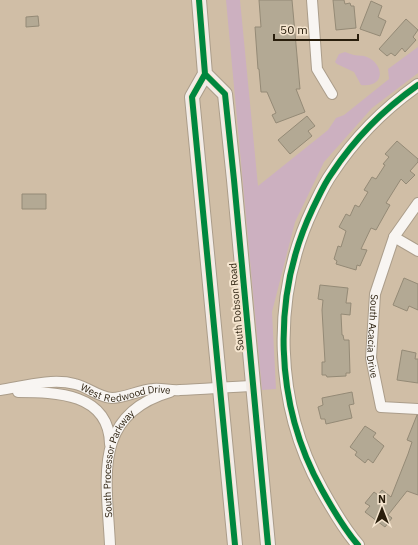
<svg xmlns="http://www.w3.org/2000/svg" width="418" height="545" viewBox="0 0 418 545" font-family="'IBM Plex Sans',sans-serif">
	<rect width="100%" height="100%" fill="#d0bea6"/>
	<path fill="#ccb0c0" d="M226,0h14l18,186 70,-56 8,-12 8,-3 45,-36 -1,-10 30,-22v26l-46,35 -48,54 -29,60 -23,90 4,77 -14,1z
		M345,52c3,1 5,2 9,3 4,1 9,0 13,2 18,8 18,31 -6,28l-7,-13 -17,-8 -2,-2 4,-8z"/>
	<path fill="#b3a994" stroke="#948a76" d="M259,0h33l8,89h-4l9,23 -29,11 -4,-8 4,-2 -9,-21h-6l-2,-23h-1l-3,-42h6z
		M333,0h11l1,4 5,-1 1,3h3l2,22 -20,2z
		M371,1l11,5 -4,11 8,4 -6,15 -20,-7z
		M38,16l1,10 -13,1v-10z
		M406,19l12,11 -5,7 3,3 -11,12 -3,-4 -7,8 -4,-3 -4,3 -8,-7z
		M307,116l8,10 -7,5 4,5 -22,18 -12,-14z
		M397,141l21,18v3l-8,9 5,4 -9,9 -5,-5 -15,24 4,2 -14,25 -5,-2 -10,21 6,1 -7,16 -3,-1 -1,5 -20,-6 1,-3 -3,-2 4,-13 3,1 5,-16 -7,-4 7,-13 4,2 5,-11 4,2 9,-15 -4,-2 8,-13 4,2 9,-14 -2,-1 6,-7 -4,-3z
		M22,194h24v15h-24z
		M404,278l14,6v26l-9,-4 -2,5 -14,-6z
		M320,285l28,3 -2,15h5l-1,12 -9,-1 1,21h1l1,5h5l1,33h-4v3l-19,1 -1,-2h-4v-13h3l-3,-52 1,-10 -5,-1z
		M402,350l14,3 -1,6h3v24l-21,-3z
		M352,392l2,12 -5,1 3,13 -26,6 -1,-5h-4l-3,-12 5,-2 -1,-7z
		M417,415h1v80l-11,-4 -19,24 4,3 -7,9 -20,-15 5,-6 -5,-3 9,-11 4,3 4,-5 9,7 17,-43 4,-12 -5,-2z
		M365,426l11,7 -3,4 11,9 -11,17 -5,-4 -3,4 -10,-8 2,-3 -7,-5z"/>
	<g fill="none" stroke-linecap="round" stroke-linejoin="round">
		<defs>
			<g id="minor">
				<path d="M312,0l5,69 15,25"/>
				<path id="s1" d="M418,203l-24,34 -19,57 -4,64 10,49 37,2"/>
				<path d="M394,237l24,14"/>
				<path id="s2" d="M0,390c24,-4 52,-12 75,-6 13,3 23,13 37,14 14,0 26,-8 41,-9 9,-1 18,2 27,1 24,-1 49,-3 73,-4"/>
				<path d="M18,392c38,0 91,1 92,52"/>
				<path id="s3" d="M110,545c-3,-65 -19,-130 60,-153"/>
			</g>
			<path id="tertiary" d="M358,545c-14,-16 -26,-37 -36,-55 -48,-86 -51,-194 -9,-282 6,-12 11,-24 19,-35 23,-35 52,-64 86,-88"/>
			<path id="secondary" d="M199,0l6,74 -13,23 43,448
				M205,74l20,20 9,86 34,365"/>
		</defs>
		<use href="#minor" stroke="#ab9d8a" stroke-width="12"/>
		<use href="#tertiary" stroke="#ab9d8a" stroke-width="14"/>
		<use href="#secondary" stroke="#ab9d8a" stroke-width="16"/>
		<use href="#minor" stroke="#f8f5f2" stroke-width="10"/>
		<use href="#tertiary" stroke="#f8f5f2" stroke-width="12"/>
		<use href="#secondary" stroke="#f2ece8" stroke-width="14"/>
		<defs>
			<path id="cycleway" d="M199,0l6,74 -13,23 43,448
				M205,74l20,20 9,86 34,365
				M358,545c-14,-16 -26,-37 -36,-55 -48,-86 -51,-194 -9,-282 6,-12 11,-24 19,-35 23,-35 52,-64 86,-88"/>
		</defs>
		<use href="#cycleway" stroke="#f5e5cf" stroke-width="8"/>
		<use href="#cycleway" stroke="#00873e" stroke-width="6"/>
	</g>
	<g text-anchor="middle" stroke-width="4" stroke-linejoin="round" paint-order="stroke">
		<g font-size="10" fill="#291e0c" stroke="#f5e5cf">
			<text transform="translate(236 307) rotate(-95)" y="4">South Dobson Road</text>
			<text dy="4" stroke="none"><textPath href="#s1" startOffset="144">South Acacia Drive</textPath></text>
			<text dy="4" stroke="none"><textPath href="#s2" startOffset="129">West Redwood Drive</textPath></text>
			<text dy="4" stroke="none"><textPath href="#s3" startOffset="84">South Processor Parkway</textPath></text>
		</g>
	</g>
	<g transform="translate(382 509)" stroke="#f5e5cf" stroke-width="3" paint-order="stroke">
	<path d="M0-3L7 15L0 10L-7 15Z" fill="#291e0c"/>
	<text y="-6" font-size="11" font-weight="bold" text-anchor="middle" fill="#291e0c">N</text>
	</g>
	<path d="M274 34v6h84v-6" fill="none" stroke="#291e0c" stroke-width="2"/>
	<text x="280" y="34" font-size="12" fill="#291e0c" stroke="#f5e5cf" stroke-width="3" paint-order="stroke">50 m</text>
</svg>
